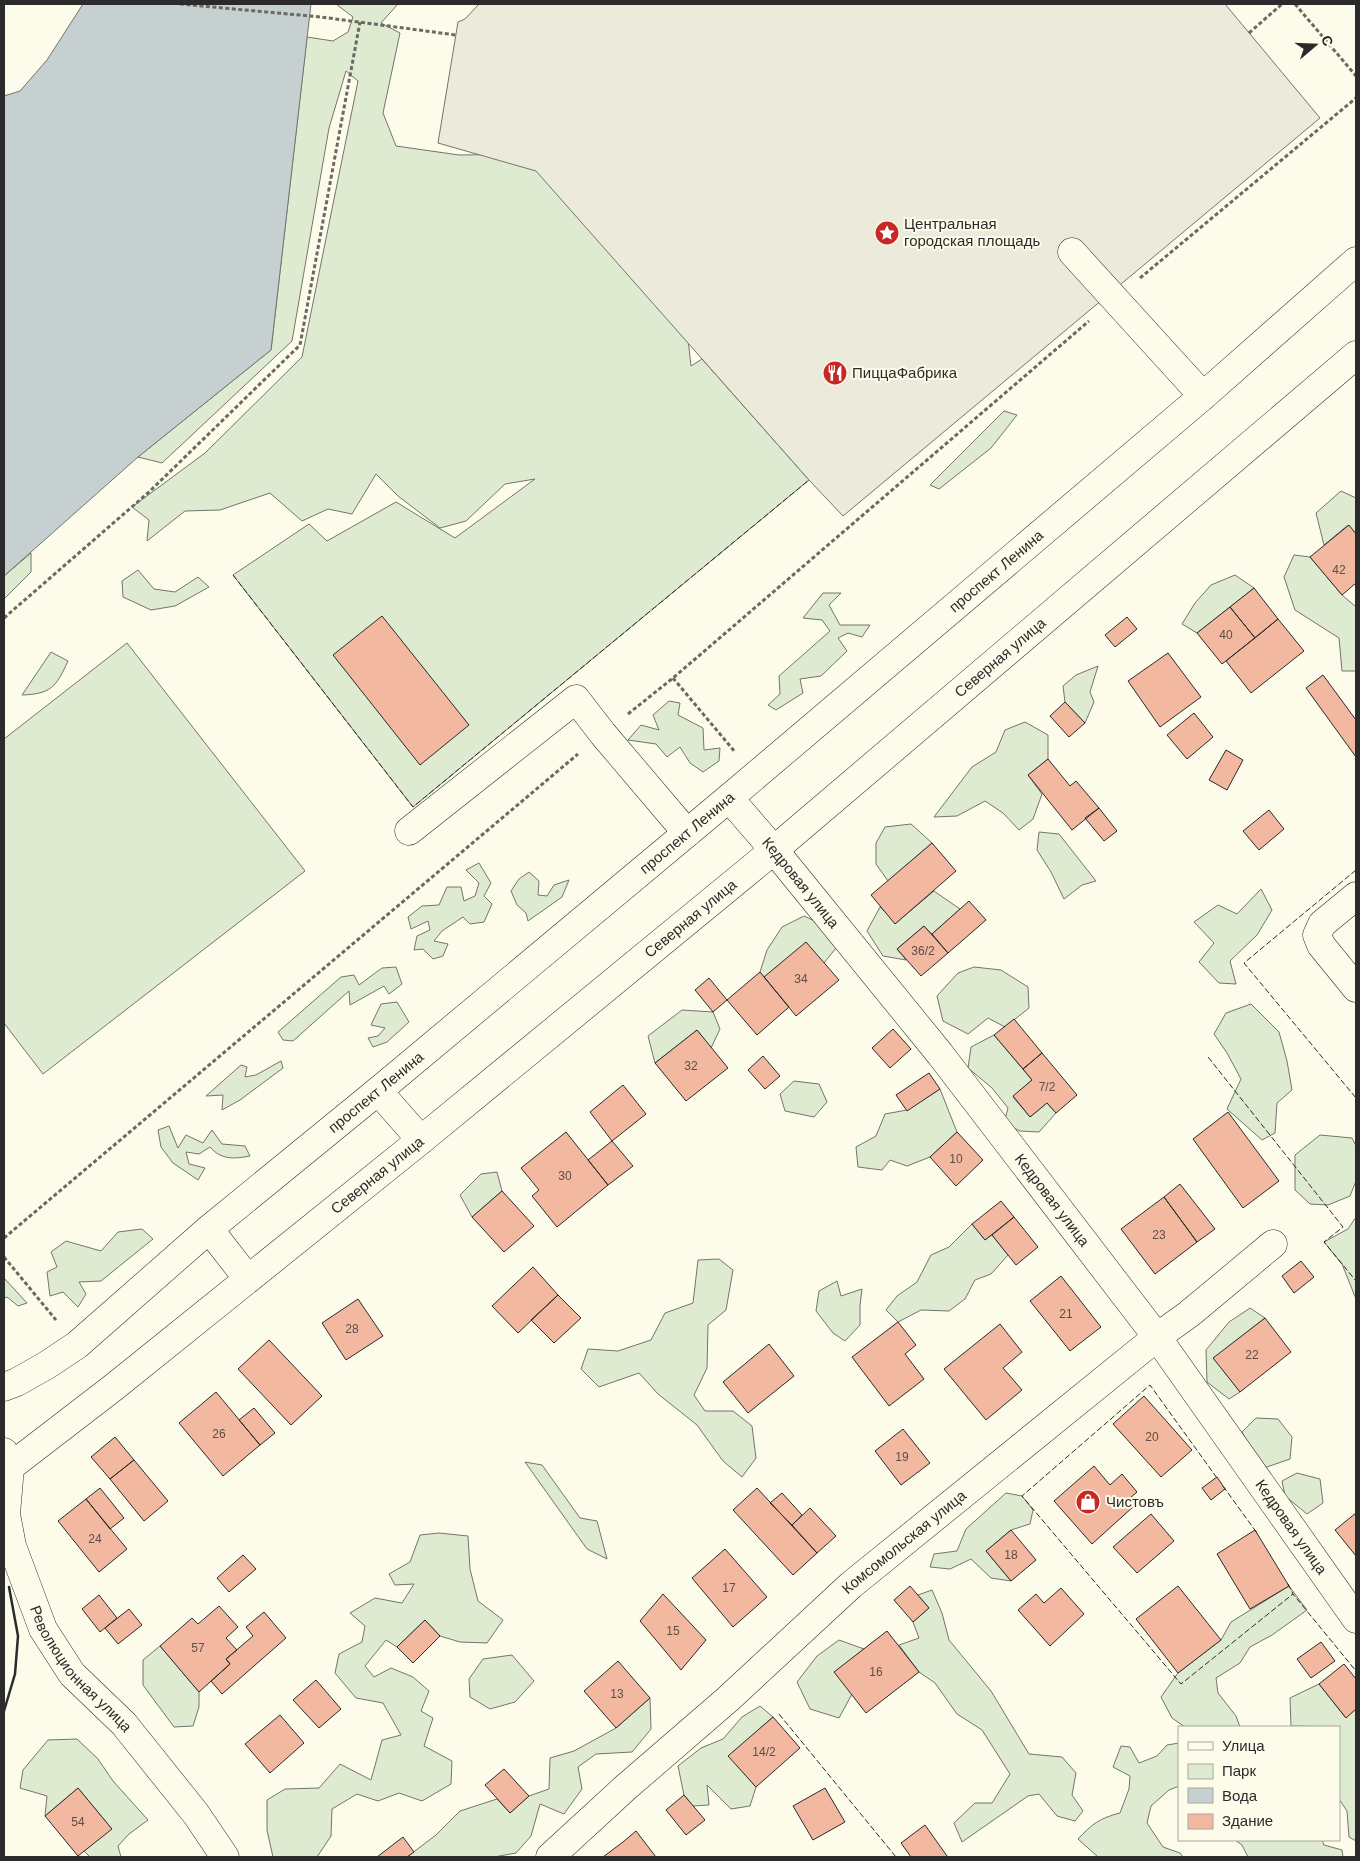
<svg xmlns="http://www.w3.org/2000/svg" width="1360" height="1861" viewBox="0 0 1360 1861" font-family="Arial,sans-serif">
	<rect width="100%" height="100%" fill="#fdfbea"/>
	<path fill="#deebd1" stroke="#74746e" d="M336,4h62l-17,19 19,10 -17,80 13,33 63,9 83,-1 146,185 3,27 11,-7 107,121 -396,327 -180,-232 76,-51 18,17 69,-39 59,36 80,-59 -30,5 -39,37 -26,7 -42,-32 -22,-22 -24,40 -24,-5 -26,12 -32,-28 -50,17 -35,1 -38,30 2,-21 -17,-13 73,-54 97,-96 56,-276 -12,-10 -17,57 -37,213 -130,122 -24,-6 133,-107 36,-313 26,4 15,-9 5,-15z
		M1004,411l13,4 -26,33 -52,41 -9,-4z
		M1341,491l15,7v36l-8,-9 -24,20 -8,-32z
		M31,553v19l-27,27v-23z
		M1294,555l16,2 32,38 14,12v64h-14l-3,-33 -44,-28 -11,-33z
		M138,570l16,19 21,3 23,-15 11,10 -34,19 -24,4 -28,-13 -1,-16z
		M1235,575l19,13 -57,45 -15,-9 13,-21 16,-18z
		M823,593h18l-12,12 11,20h30l-8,12 -14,-4 -10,5 9,13 -26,25 -21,3 3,14 -27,17 -8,-5 12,-11 -1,-18 51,-45 -8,-11 -19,-2z
		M127,643l178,228 -262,203 -39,-51v-284z
		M51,652l17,9c-12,26 -17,33 -46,34z
		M1098,666l-8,26 4,10 -9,21 -20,-21 -2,-16 13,-11z
		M669,701l11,2 -2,12 25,13 1,22 16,-2 -1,13 -16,11 -13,-9 -10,-16 -13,10 -11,-13 -28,-4 13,-15 18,5 -6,-15z
		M1025,722l23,13v24l-20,16 14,19 -9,25 -14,11 -16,-17 -18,-12 -28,15 -23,1 38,-50 24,-15 9,-22z
		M911,824l21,19 -44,38 -12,-17v-21l9,-16z
		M1039,832l20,2 37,47 -14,4 -18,14 -13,-27 -14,-22z
		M479,863l12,20 -7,13 8,8 -8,18 -14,2 -7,-7 -21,14 -8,10 14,3 -5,12 -10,3 -10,-10 -9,1 3,-14 13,-6 -2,-9 -17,8 -3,-12 14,-11 17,-1 8,-18h14l3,14 11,-5 4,-13 -13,-13z
		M529,872l10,9 -1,14 9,1 7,-11 15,-5 -7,17 -34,24 -2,-8 -9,-8 -6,-14 8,-12z
		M1261,889l11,21 -15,25 -27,26 6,23 -17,-1 -20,-21 15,-19 -20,-21 24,-17 19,9z
		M934,891l26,18 -28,25 -8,-8 -27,23 9,11 -23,-4 -16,-25 13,-24 16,16z
		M804,916l15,7 17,25 -12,15 -60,14 -4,-5 7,-22 15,-23z
		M396,967l6,17 -13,10 -5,-8 -34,19 -1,-14 -56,50 -10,-1 -5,-8 63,-55 13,-2 5,10 23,-17z
		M974,967l27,3 27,17 1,21 -24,19 -17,-9 -20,16 -25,-13 -6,-25 21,-23z
		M397,1002l12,20 -22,20 -14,5 -5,-9 10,-2 7,-8 -14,-3 10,-21z
		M1251,1004l28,28 8,29 5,29 -15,13 -2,30 -13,7 -35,-31 14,-30 -14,-26 -13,-19 12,-21z
		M682,1010l31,2 7,17 -9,19 -14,-18 -42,33 -7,-27z
		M994,1035l38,45 -19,17 17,20 17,-14 9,10 -17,19 -19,-1 -16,-8 4,-15 -16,-20 -24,-20 3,-21z
		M281,1061l2,7 -43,32 -18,10 1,-15 -17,1 35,-31 6,2 -2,10 11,-2z
		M794,1081l25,3 8,18 -13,15 -29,-6 -5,-17z
		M940,1089l17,43 -27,25 -23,9 -17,-6 -8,10 -24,-3 -2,-20 20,-11 9,-22 22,-4z
		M169,1126l9,22 8,-13 17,8 9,-13 10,14 23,2 5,10c-16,3 -29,4 -40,-9l-11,7 -13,-2 3,12 16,4 -7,12 -25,-17 -12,-16 -3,-17z
		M1320,1135l32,3 4,8v35l-6,15 -22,9 -18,-1 -15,-14v-35z
		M497,1172l5,19 -30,26 -12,-22 21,-21z
		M1356,1217v82l-14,-35 -18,-22 24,-13z
		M972,1224l13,16 7,-5 16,20 -17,19 -16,6 -10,19 -16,12 -28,-1 -23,12 -12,-12 11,-14 20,-14 14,-27 18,-8z
		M142,1229l11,10 -52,42 -22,1 7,12 -8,13 -15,-15 -13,4 -3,-24 10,-5 -6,-15 15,-11 35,10 17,-19z
		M719,1259l14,11 -7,40 -18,15 -1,43 -13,27 11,16h28l19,15 4,32 -14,19 -19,-16 -26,-36 -39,-31 -19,-21 -40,14 -18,-18 7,-20 30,2 33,-11 14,-27 28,-10 5,-43z
		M4,1278l23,25 -9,3 -11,-9 -3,1z
		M837,1281l4,15 21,-7 -2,16v20l-15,16 -12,-8 -17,-22 3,-20z
		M1250,1308l15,10 -51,40 26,34 -11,7 -22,-17 -1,-32 23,-28z
		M1256,1418l22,1 14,18 -2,22 -29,10 -19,-37z
		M525,1462l17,3 38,53 17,3 10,38 -20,-10z
		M1297,1473l23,6 3,24 -16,11 -22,-18 -3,-15z
		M1006,1493l16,3 11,14 -3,14 -19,6 -25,21 25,30 -20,-3 -20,-19 -21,10 -20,-2 4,-13 23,-3 9,-22z
		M439,1533l29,3 2,33 8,32 25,19 -16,23 -27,-1 -20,-6 -15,-16 -28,27 -11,-7 -21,26 9,11 17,-9 22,9 16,14 -8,20 12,7 -9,28 28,15 -1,23 -29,17 -23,-8 -21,8 -21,-7 -25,15 -1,27 -14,21h-44l-6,-27v-30l18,-11 34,-1 21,-24 31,16 11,-40 19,-5 -18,-32 -27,-5 -21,-25 4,-19 23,-12 3,-16 -15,-13 25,-15 27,5 12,-19 -19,1 -6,-11 21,-12 10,-27z
		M1289,1586l18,24 -35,25 -22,12 -10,16 -24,15 2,15 18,23 4,11h-55l-13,-9 -11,-21 17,-24 43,-33 10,-18z
		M932,1590l10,23 7,27 42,51 38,63 33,3 14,16 -4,22 11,16 -8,10 -18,-5 -18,-22 -11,2 -66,46 -8,-19 21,-20h17l18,-29 -28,-44 -25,-16 -22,-31 -16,-11 -20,-27 20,-7 -6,-16 16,-14 -11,-13z
		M839,1640l25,9 -29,23 17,22 -13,24 -29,-9 -13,-27 20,-26z
		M160,1646l39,46v15l-6,19 -19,1 -31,-42v-25z
		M512,1655l22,26 -19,21 -25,7 -20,-12 -1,-18 14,-20z
		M1319,1684l26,33 11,-8v132l-7,-4 -2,-26 -8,-12v-72l-48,-1 -1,-28z
		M650,1698l1,31 -19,23 -36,2 -18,13 4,22 -18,25 -24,-10 -9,32 -15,17 -22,4h-87l29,-22 24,-24 37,-12 13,14 19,-17 20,-7 1,-31 24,-7 42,-23z
		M760,1706l13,11 -44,39 27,31 -6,19 -19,3 -24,-24 2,20 -16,1 -9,-11 -6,-29 23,-18 22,-9 19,-22z
		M77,1739l21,20 15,22 35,39 -19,14 -11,12 3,11h-31l-6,-6 27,-23 -33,-40 -33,28 2,-20 -27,-8 3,-18 25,-30z
		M1179,1743v43l-10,4 -18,16 -4,17 16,24 17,6 3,4h-85l-20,-18c14,-15 22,-21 42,-26l9,-24 1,-13 -17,-9 8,-21 9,1 9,16 18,-7 10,-11z
		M1235,1840h87l2,5 18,5 1,7h-95l-6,-12z"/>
	<path fill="#eceadb" stroke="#74746e" d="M479,4h746l95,114 -477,398 -34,-36 -273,-309 -98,-28 20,-121 7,-3z"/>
	<path fill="#c7d0d0" stroke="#74746e" d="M83,4h228l-40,346 -133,107 -134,119v-480l16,-5 27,-31z"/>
	<path fill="#f2b8a0" stroke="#2b2b2b" d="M1349,525l7,9v49l-14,12 -32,-38z
		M1254,588l24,31 -23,19 -25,-31z
		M1230,607l25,31 -33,26 -25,-31z
		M382,616l87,109 -49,40 -87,-110z
		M1127,617l10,12 -22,18 -10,-12z
		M1278,619l26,32 -53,42 -25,-32z
		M1168,653l33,44 -41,30 -32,-46z
		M1323,675l33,45v37l-50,-69z
		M1065,702l20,21 -16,14 -19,-21z
		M1194,713l19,24 -26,22 -20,-24z
		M1226,750l17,10 -16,30 -18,-10z
		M1048,759l22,27 6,-5 23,27 -27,22 -44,-55z
		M1099,808l18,23 -13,10 -19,-23z
		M1269,810l15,19 -25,21 -16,-19z
		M932,843l24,28 -61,53 -24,-29z
		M969,901l17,19 -38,33 -16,-19z
		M924,926l24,27 -27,23 -24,-27z
		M806,942l33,38 -43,36 -32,-39z
		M760,972l29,35 -32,28 -30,-35z
		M709,978l18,22 -14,12 -18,-22z
		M1014,1019l28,34 -19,16 -29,-34z
		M893,1029l18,20 -21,19 -18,-20z
		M697,1030l31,38 -42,33 -31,-38z
		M1042,1053l35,42 -21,18 -9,-10 -17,14 -17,-21 19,-16 -9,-11z
		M763,1056l17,20 -15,13 -17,-19z
		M929,1073l11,16 -33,22 -11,-16z
		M623,1085l23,29 -34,27 -22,-29z
		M1228,1112l51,69 -36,27 -50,-69z
		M566,1132l42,53 -51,42 -25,-31 7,-6 -18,-22z
		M957,1132l26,28 -27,26 -26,-29z
		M612,1141l21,25 -25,19 -20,-25z
		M1180,1184l35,45 -18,13 -33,-45z
		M502,1191l32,35 -30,26 -32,-35z
		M1164,1197l33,45 -42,32 -34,-45z
		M1001,1201l13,16 -29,23 -13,-16z
		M1014,1217l24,30 -22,18 -24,-30z
		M1301,1261l13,16 -20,16 -12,-17z
		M533,1267l25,28 -40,38 -26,-27z
		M1061,1276l40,51 -31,24 -40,-50z
		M558,1295l23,23 -27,25 -23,-23z
		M358,1299l25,37 -37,24 -24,-37z
		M1265,1318l26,34 -51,40 -27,-34z
		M898,1322l18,23 -11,9 19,25 -35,27 -37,-49z
		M1000,1324l22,28 -19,16 19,22 -36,30 -42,-51z
		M269,1340l53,56 -31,29 -53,-56z
		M769,1344l25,32 -46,37 -25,-31z
		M216,1392l44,53 -37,31 -44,-53z
		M1144,1396l48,54 -31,27 -48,-53z
		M254,1408l21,25 -15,12 -21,-25z
		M903,1429l27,34 -29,22 -26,-34z
		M115,1437l19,23 -24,19 -19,-22z
		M134,1460l34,41 -24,20 -34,-42z
		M1094,1466l16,19 12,-11 15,18 -9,8 6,6 -42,38 -38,-43z
		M1217,1477l8,12 -14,11 -9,-12z
		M100,1488l24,30 -14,11 -24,-30z
		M757,1488l60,65 -24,22 -60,-65z
		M782,1493l20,22 -10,10 -22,-22z
		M86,1499l41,50 -28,23 -41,-51z
		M810,1508l26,28 -19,17 -25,-28z
		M1356,1513v43l-21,-26z
		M1151,1514l23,27 -37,32 -24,-26z
		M1011,1530l25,30 -25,21 -25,-30z
		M1255,1530l34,56 -39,23 -33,-55z
		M725,1549l42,48 -34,30 -41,-49z
		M243,1555l13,14 -27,23 -12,-14z
		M910,1586l19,22 -16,14 -19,-22z
		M1178,1586l43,54 -43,33 -42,-54z
		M1061,1588l23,26 -34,32 -32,-36 18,-16 8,9z
		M663,1594l43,46 -25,30 -41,-49z
		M99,1595l18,23 -17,14 -18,-23z
		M219,1606l19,21 -12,11 11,12 -11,9 4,5 -31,28 -39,-46 32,-28 6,6z
		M129,1609l13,16 -24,19 -13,-16z
		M264,1612l22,26 -64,56 -11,-13 19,-17 -4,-5 27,-23 -7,-9z
		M425,1620l15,16 -27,27 -16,-16z
		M887,1631l32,41 -53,41 -32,-41z
		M1321,1642l14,19 -24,17 -14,-19z
		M618,1661l32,37 -34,30 -32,-37z
		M1344,1664l12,15v30l-10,9 -27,-34z
		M316,1680l25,29 -22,19 -26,-28z
		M280,1715l24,28 -34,30 -25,-29z
		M773,1717l27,31 -44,39 -28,-31z
		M504,1769l25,27 -19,17 -25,-28z
		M78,1788l34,41 -34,27 -33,-40z
		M825,1788l20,34 -32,18 -20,-34z
		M684,1795l21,25 -19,15 -20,-25z
		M925,1825l22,31 -1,1h-35l-10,-14z
		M636,1831l20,26h-53l20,-15z
		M403,1837l11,15 -7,5h-30z"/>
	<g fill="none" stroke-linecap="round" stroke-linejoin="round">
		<defs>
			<g id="minor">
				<path d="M1072,252l131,144"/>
				<path id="s1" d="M729,798l45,52 166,204 217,283 199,282"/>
				<path d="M409,831l167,-132 27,35 84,99"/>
				<path d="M1356,896l-34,28 -5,11 4,10 35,43"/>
				<path d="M378,1091l43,49"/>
				<path d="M209,1229l39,50"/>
				<path id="s2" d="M4,1387l13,-5 30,-17 30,-20 132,-116 169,-138 351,-293 474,-402 153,-135"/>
				<path id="s3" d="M4,1452l6,15 -4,47 6,32 31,83 29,45 52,50 72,90 29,43"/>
				<path id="s4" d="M10,1467l104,-80 307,-247 353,-290 582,-495"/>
				<path id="s5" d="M550,1857l75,-69 103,-89 123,-114 306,-248 32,-23 84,-70"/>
			</g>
		</defs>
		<use href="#minor" stroke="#2b2b2b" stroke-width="29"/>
		<path stroke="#6a6964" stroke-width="3" stroke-dasharray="4 2.5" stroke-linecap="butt" d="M180,4l141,13 135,18
			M1295,4l61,72
			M1249,33l33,-29
			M1140,278l216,-180
			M4,618l145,-126 151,-147 60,-323
			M673,678l62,74
			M628,714l45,-36 416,-357
			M4,1238l574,-484
			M4,1257l52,63"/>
		<use href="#minor" stroke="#fdfbea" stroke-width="28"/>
		<path stroke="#2b2b2b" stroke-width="1" stroke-dasharray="6 2.5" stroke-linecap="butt" d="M233,575l180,232 396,-327
			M1356,870l-112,93 112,135
			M1208,1057l135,170 -19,15 32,39
			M1217,1478l-67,-93 -128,111 159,188 112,-90
			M1223,1486l34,47
			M1288,1584l5,10 63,77
			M779,1714l117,143"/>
		<path stroke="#2b2b2b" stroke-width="2.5" d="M4,1711l11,-37 3,-38 -9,-49"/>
	</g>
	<defs>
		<symbol id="sight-disc" viewBox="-11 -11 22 22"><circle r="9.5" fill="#c62828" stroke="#fdfbea"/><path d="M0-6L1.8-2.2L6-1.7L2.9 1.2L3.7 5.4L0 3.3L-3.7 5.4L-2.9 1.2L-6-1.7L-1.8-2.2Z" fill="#fff"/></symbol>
		<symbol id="restaurant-disc" viewBox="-11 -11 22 22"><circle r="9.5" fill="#c62828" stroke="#fdfbea"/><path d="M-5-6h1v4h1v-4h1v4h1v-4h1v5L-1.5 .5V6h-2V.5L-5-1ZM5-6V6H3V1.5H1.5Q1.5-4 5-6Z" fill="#fff"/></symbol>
		<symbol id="shop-disc" viewBox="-11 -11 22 22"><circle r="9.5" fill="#c62828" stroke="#fdfbea"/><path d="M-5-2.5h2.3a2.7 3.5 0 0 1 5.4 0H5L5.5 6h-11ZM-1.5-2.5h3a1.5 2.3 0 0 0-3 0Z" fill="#fff"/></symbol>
	</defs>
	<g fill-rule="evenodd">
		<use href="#sight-disc" x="873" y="219" width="28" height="28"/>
		<use href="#restaurant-disc" x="821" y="359" width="28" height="28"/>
		<use href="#shop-disc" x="1074" y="1488" width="28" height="28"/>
	</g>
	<g text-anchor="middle" stroke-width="4" stroke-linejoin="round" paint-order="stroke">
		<g font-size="12" fill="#5d4e48">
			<text x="1339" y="574">42</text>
			<text x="1226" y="639">40</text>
			<text x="923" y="955">36/2</text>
			<text x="801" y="983">34</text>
			<text x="691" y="1070">32</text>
			<text x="1047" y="1091">7/2</text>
			<text x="956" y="1163">10</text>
			<text x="565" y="1180">30</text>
			<text x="1159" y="1239">23</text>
			<text x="1066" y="1318">21</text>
			<text x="352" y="1333">28</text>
			<text x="1252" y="1359">22</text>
			<text x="219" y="1438">26</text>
			<text x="1152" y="1441">20</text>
			<text x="902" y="1461">19</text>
			<text x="95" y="1543">24</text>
			<text x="1011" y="1559">18</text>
			<text x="729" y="1592">17</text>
			<text x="673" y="1635">15</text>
			<text x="198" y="1652">57</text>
			<text x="876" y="1676">16</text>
			<text x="617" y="1698">13</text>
			<text x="764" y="1756">14/2</text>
			<text x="78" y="1826">54</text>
		</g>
		<g font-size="15" fill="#2b2b2b" stroke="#fdfbea" text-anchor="start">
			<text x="904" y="229">Центральная<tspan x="904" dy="17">городская площадь</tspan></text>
			<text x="852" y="378">ПиццаФабрика</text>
			<text x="1106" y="1507">Чистовъ</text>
		</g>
		<g font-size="15" fill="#2b2b2b" stroke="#fdfbea">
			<text dy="5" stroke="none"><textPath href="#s2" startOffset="1286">проспект Ленина</textPath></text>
			<text dy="5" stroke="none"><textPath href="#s4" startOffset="1279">Северная улица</textPath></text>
			<text dy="5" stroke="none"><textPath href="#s2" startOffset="881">проспект Ленина</textPath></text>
			<text dy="5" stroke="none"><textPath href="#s1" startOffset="111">Кедровая улица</textPath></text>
			<text dy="5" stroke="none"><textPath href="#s4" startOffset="874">Северная улица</textPath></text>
			<text dy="5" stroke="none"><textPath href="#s2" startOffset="476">проспект Ленина</textPath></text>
			<text dy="5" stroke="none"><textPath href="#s4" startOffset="469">Северная улица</textPath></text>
			<text dy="5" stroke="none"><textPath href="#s1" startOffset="516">Кедровая улица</textPath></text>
			<text dy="5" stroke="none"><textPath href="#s1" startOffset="921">Кедровая улица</textPath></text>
			<text dy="5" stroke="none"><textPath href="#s5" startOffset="474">Комсомольская улица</textPath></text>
			<text dy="5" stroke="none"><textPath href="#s3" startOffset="239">Революционная улица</textPath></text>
		</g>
	</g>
	<rect width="1360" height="1861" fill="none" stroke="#2b2b2b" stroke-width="10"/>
	<rect x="1178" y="1726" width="162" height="115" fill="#fdfbea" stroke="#a9a89e"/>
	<rect x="1188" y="1742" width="25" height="8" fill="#fdfbea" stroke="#a9a89e"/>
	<text x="1222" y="1751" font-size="15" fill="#2b2b2b">Улица</text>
	<rect x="1188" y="1764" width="25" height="15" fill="#deebd1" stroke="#a9a89e"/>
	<text x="1222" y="1776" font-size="15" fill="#2b2b2b">Парк</text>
	<rect x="1188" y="1788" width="25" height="15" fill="#c7d0d0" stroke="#a9a89e"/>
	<text x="1222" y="1801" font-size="15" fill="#2b2b2b">Вода</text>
	<rect x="1188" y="1814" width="25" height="15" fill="#f2b8a0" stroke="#a9a89e"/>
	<text x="1222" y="1826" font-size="15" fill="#2b2b2b">Здание</text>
	<g transform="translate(1315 45) rotate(71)" stroke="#fdfbea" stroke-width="4" paint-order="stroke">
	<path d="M0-4L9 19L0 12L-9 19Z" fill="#2b2b2b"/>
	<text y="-8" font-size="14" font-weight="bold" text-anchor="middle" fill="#2b2b2b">С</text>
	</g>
</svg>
